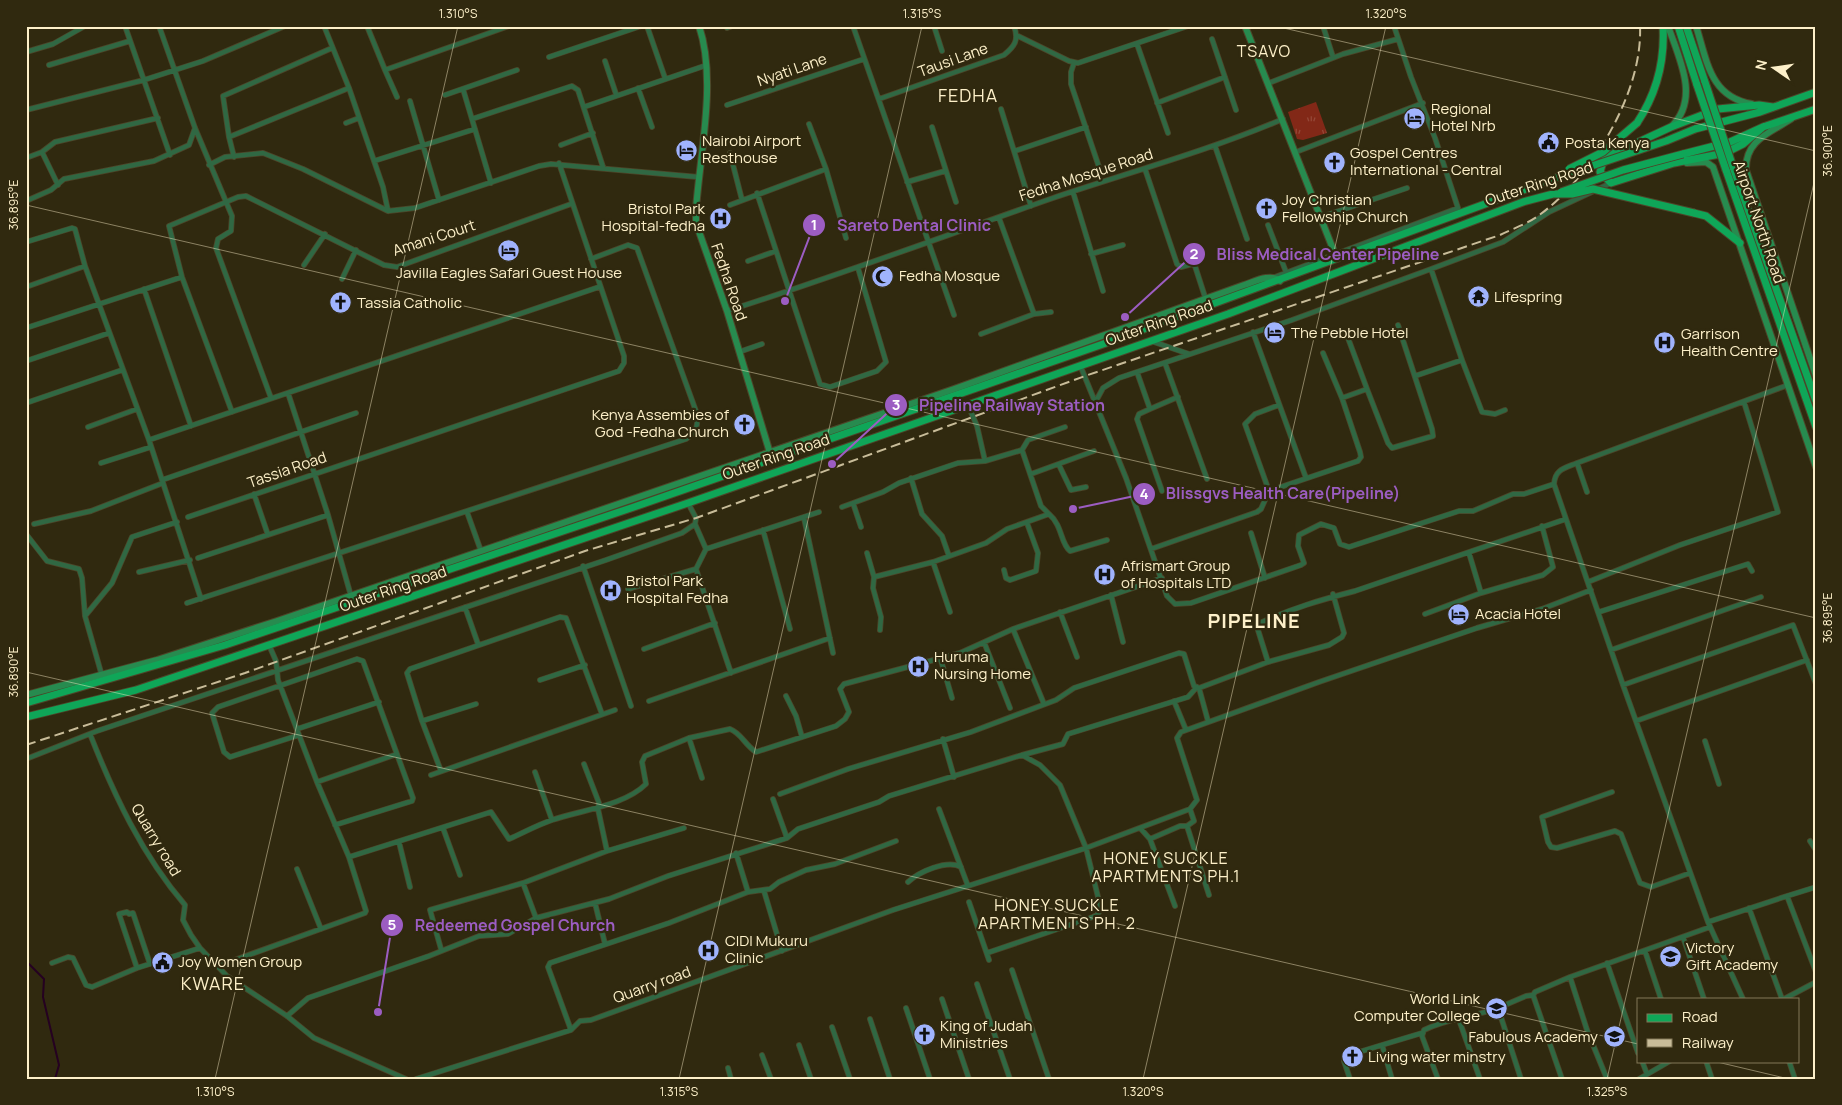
<svg xmlns="http://www.w3.org/2000/svg" width="1842" height="1105" viewBox="0 0 1842 1105" font-family="Manrope,sans-serif">
	<defs>
		<pattern id="park-tufts" width="24" height="20" patternUnits="userSpaceOnUse" patternTransform="scale(1.25)"><rect width="24" height="20" fill="#822817"/><path d="M3 7l-1-3M5 7V3M7 7l1-3M15 17l-1-3M17 17v-4M19 17l1-3" fill="none" stroke="#954837"/></pattern>
	</defs>
	<rect width="100%" height="100%" fill="#30290f"/>
	<path fill="url(#park-tufts)" d="M1316,102l11,31 -24,7 -6,-1 -9,-27z"/>
	<g fill="none" stroke-linecap="round" stroke-linejoin="round">
		<path stroke="#250121" stroke-width="2" d="M26,961l18,18 -1,18 16,68 -4,14"/>
		<defs>
			<path id="street" d="M125,26l45,129
				M159,26l36,102 37,88 -1,15 -13,8 -2,9 55,150
				M324,26l25,62 34,99 5,24 27,-3 124,-42 12,-2 147,13
				M367,26l18,44 124,-44
				M647,26l18,52
				M853,26l101,289
				M934,26l8,25
				M1323,26l10,31
				M727,28l5,-2
				M1018,36l51,25 9,2 110,-37
				M1212,39l24,71
				M1137,44l31,89
				M26,52l27,-8 32,-18
				M549,57l92,-31
				M605,61l11,33
				M1074,63l-3,9v12l29,86
				M49,65l81,-24
				M385,70l12,27
				M1269,83l74,-29 55,-15
				M638,88l14,39
				M463,89l28,94
				M445,95l72,-25
				M879,99l125,-44c11,-9 15,-15 10,-29
				M410,101l29,99
				M1157,103l68,-26
				M727,105l137,-46
				M584,107l123,-42
				M1001,109l30,97
				M26,110l118,-30 59,-19 82,-35
				M472,119l100,-33 6,4 25,77
				M346,123l13,-5
				M809,124l17,45 20,69
				M932,127l24,75
				M229,137l-6,-41 109,-48
				M561,145l32,-12
				M1215,146l32,93
				M1015,151l71,-24
				M42,152l16,33
				M1296,152l127,-49
				M730,153l12,47
				M234,157l-5,-20 120,-49
				M26,158l16,-6 13,-10 103,-24
				M374,161l101,-32
				M209,165l16,-8 38,-4 40,16 85,42
				M1145,169l32,95 4,3 11,-3 3,2 11,34
				M907,182l38,-11
				M1073,192l30,99
				M757,193l63,191 10,3 47,-16 9,-9 -28,-94
				M26,201l25,-11 13,-11 90,-18 35,-16 6,-17
				M730,205l96,-36
				M1321,217l86,-29
				M1268,225l18,47
				M26,242l46,-14 3,1 10,37 64,174 52,159
				M1091,254l32,-9
				M748,261l28,-10
				M304,265l21,-31
				M1431,269l72,-27 46,-30 62,-29
				M1275,277l183,-69 -23,-70 -24,-61 -17,-51
				M342,279l14,-29
				M26,287l59,-21
				M144,289l47,137
				M727,311c110,-35 217,-75 326,-113 77,-26 155,-47 230,-79
				M1034,314l17,-2
				M26,328l156,-51
				M1253,332l53,146
				M981,334l53,-20 -35,-96
				M1348,338l19,51
				M1151,341l38,13
				M739,352l23,-8
				M26,361l83,-28
				M1165,363l42,116
				M1080,365l46,113 41,118 8,8 16,-1 110,-38 3,-2 -6,-17 1,-11 22,-11 13,4 6,16 9,3 110,-36h14l40,-17h11l30,-10
				M1137,372l13,37 28,-12
				M1415,376l47,-16
				M288,393l40,122 23,81
				M1342,398l25,-9 21,54 4,5 41,-12 -1,-7 -34,-104
				M1096,401l7,-13 16,-10 173,-58 139,-51 31,91 20,52 13,2 10,-4
				M26,403l96,-33
				M968,405l9,21 8,35
				M1150,409l-11,5 -2,5 25,72
				M232,412l-50,-135 -13,-51 69,-29 8,-1 138,69 13,2 174,-63
				M88,427l49,-18
				M149,440l450,-153
				M1022,450l19,56 8,8
				M101,463l50,-16
				M1577,463l10,29
				M1059,465l12,25 15,-3
				M1031,474l63,-23
				M911,478l11,36 20,22 7,20
				M162,480l194,-67
				M1269,491l-24,-67 10,-10 24,-9
				M254,494l14,41
				M688,503l8,15 -1,6 11,25 -10,20 35,104
				M842,507l11,-4
				M467,512l14,39
				M188,517l431,-146 5,-8v-7l-65,-193
				M804,518l29,135
				M34,524l57,-13 72,-28
				M861,527l-8,-24 30,-11 16,-9 59,-20 27,-2 37,-11 6,-10 37,-13
				M763,530l27,99
				M1251,533l14,45
				M26,534l21,27 32,8 3,9 3,38
				M706,549l113,-37
				M1151,549l106,-37 4,-3 8,-18 89,-30 3,-4 -1,-5 -18,-54 -19,-45
				M867,553l7,24 -1,11 8,29 -1,13
				M1469,553l12,40 62,-18 10,-8 -11,-41
				M198,558l130,-43
				M933,562l17,50
				M583,566l48,140
				M1004,570l2,8 4,2 26,-9 2,-18 -11,-30
				M139,572l51,-12
				M874,577l59,-15 53,-19 21,-14 42,-15c14,12 11,29 21,37l37,-11
				M1588,582l92,-37 98,-33 -34,-110
				M628,589l68,-20
				M1111,595l12,47
				M187,603l499,-164c11,-7 12,-12 11,-25l-60,-166 -9,-3 -37,14
				M465,607l13,37
				M1060,612l17,45
				M1599,612l149,-48 4,7
				M1425,614l56,-21
				M1013,629l31,75
				M984,642l26,66
				M269,645l7,16 2,19 39,102 32,75
				M644,649l71,-26
				M1611,650l150,-53
				M940,657l12,41
				M1268,662l-10,-32 2,-7c33,-15 60,-23 95,-32l211,-72
				M102,676l-17,-60 27,-33 20,-46 45,-15
				M540,680l45,-15
				M1623,685l170,-60 23,59
				M1199,688l9,33
				M786,696l10,20 6,21
				M649,701l181,-63
				M1174,701l12,29
				M422,721l54,-17
				M1636,721l171,-61
				M297,729l82,-27
				M90,734c24,61 52,121 95,171l-2,15 8,15 9,13 27,28 60,40 27,22 92,41
				M299,735l-69,22 -6,-5 -12,-39 6,-6 139,-48 6,2 50,137 -1,3 -77,24
				M689,738l13,40
				M943,739l11,38
				M1705,741l14,43
				M1022,755l41,-11 5,-10 120,-37 9,-10
				M26,759l71,-28 509,-171 76,-27 13,-9
				M584,764l15,39 -1,6 9,42
				M441,771l-19,-50 -15,-48 3,-4 150,-52 6,1 36,96
				M535,772l17,48
				M431,775l184,-65
				M317,782l80,-28
				M1612,792l-70,25 6,25 3,5 6,1 58,-17 6,3 19,49 11,4 39,-14
				M780,794l68,-25 123,-37 85,-32 18,-12 105,-35 5,1 10,32 5,2 69,-26 61,-17 13,-8 2,-4 -11,-39
				M773,799l14,39
				M939,809l29,77
				M1190,809l4,12 -7,5 22,69
				M443,828l17,47
				M1141,829l9,10 25,67
				M1150,839l30,-13h7
				M1810,841l6,9
				M399,842l11,45
				M736,853l12,39
				M297,869l24,60
				M908,882c11,-10 39,-23 53,-15
				M523,883l13,35
				M764,891l18,60
				M1787,896l29,-9
				M969,902l20,58
				M595,903l10,41
				M1749,908l33,91
				M1708,922l79,-26 29,76
				M1683,937l21,62
				M441,949l-11,-39 93,-27 84,-32 77,-23
				M1645,951l16,48
				M52,963l16,-6 5,1 13,27 6,2 45,-19 -18,-54 8,-2 2,2 4,-1 17,51
				M1607,963l31,90
				M218,966l147,-53 1,-2 -17,-54 142,-45 18,27c14,-6 28,-14 43,-19 29,-10 72,-14 94,-36l-4,-22 3,-6 44,-18 41,-9c11,4 15,16 26,23l80,-26 9,-7 4,-7 -9,-23 4,-5 116,-31 53,-24 149,-51
				M137,968l63,-20
				M1012,970l37,109
				M977,984l33,95
				M942,999l27,80
				M1743,999l-35,-77 -85,-237 -69,-201c1,-15 11,-16 23,-21l211,-78
				M1784,999l32,-17
				M906,1008l24,71
				M1498,1008l28,-12 7,-1
				M287,1016l21,-18 121,-42 50,-20 29,-2 28,-16 73,-19 59,-23 119,-38 11,-9 81,-27 10,-6 133,-41 18,10 20,20 26,63 15,61 -4,6 -4,2 -106,36
				M1458,1017l22,62
				M870,1019l20,60
				M832,1027l18,52
				M571,1030l-23,-63 2,-4 119,-40 79,-31 22,-3 9,-7 27,-12 29,-6 61,-23
				M799,1045l12,34
				M1382,1045l40,-12
				M762,1055l9,24
				M1642,1061l5,13
				M1706,1061l6,18
				M1789,1061l6,18
				M728,1068l3,11
				M416,1079l155,-49 9,-9 11,-1 302,-110 193,-62 104,-39 7,-9 -20,-62 4,-6 138,-50 158,-54 65,-19 49,-19
				M1350,1079l-6,-18 2,-5 36,-11 10,34
				M1438,1079l-16,-43 2,-6c24,-12 50,-13 74,-22l23,71
				M1562,1079l-29,-84 2,-3 35,-15
				M1607,1079l-20,-49 -17,-53 140,-50
				M1639,1079l31,-18"/>
			<path id="secondary" d="M699,26c18,53 1,128 -3,183v14l31,88 43,142
				M1245,26l90,228
				M1668,26c11,32 32,72 4,100
				M1696,26c11,35 14,71 56,78
				M1791,119c-21,14 -46,21 -45,51l70,206
				M1687,163l19,-1 7,5 103,300
				M26,695l131,-35 120,-39 677,-232 290,-104c10,-3 26,-12 36,-4"/>
			<path id="primary" d="M1678,26l19,59
				M1686,26l19,56
				M1637,123c20,-30 28,-61 26,-97
				M1763,127l-20,17 -18,9 -51,10 -63,20 -11,-11 4,-14 67,-31 47,-18 41,-4 14,2
				M1695,129l65,-17 56,-20
				M1683,154l47,-12 33,-15 53,-18
				M1733,167l83,234
				M1726,170l90,257
				M1694,213l12,3 34,27
				M26,703l199,-58 406,-137 475,-165 450,-165
				M26,717l110,-27 552,-187 540,-189 295,-112 30,-8"/>
		</defs>
		<use href="#street" stroke="#4d4529" stroke-width="6"/>
		<use href="#secondary" stroke="#4d4529" stroke-width="8"/>
		<use href="#primary" stroke="#4d4529" stroke-width="9"/>
		<use href="#street" stroke="#306843" stroke-width="4.5"/>
		<use href="#secondary" stroke="#278b4f" stroke-width="6"/>
		<use href="#primary" stroke="#0fa658" stroke-width="7"/>
		<path stroke="#c8bc99" stroke-width="2" stroke-dasharray="10 5" stroke-linecap="butt" d="M26,745l219,-72 340,-122 111,-33 389,-142 415,-141c12,-6 27,-11 38,-19 53,-38 105,-123 102,-190"/>
		<defs>
			<path id="primary-bridge" d="M1705,82l28,85
				M1697,85l29,85
				M1569,169l34,-17 34,-29
				M1556,178l110,-37 29,-12
				M1561,192l62,-22 60,-16
				M1553,194h19l21,-5 101,24"/>
		</defs>
		<use href="#primary-bridge" stroke="#4d4529" stroke-width="9" stroke-linecap="butt"/>
		<use href="#primary-bridge" stroke="#0fa658" stroke-width="7"/>
	</g>
	<path fill="none" stroke="#fdf0c9" stroke-width="1" stroke-opacity="0.45" d="M1275,26l541,125M26,205l1790,413M26,672l1612,372M1713,1061l76,18M215,1079l243,-1053M679,1079l243,-1053M1143,1079l243,-1053M1607,1079l209,-905"/>
	<defs>
		<symbol id="hotel-disc" viewBox="-11 -11 22 22"><circle r="9.5" fill="#a0b3fd" stroke="#30290f"/><path d="M-6-4.5h1.5V1H6V5H4.5V3h-9V5H-6ZM-4 0a1.8 1.8 0 1 1 3.6 0ZM.5 0V-2.5h3Q6-2.5 6 0Z" fill="#111"/></symbol>
		<symbol id="civic-disc" viewBox="-11 -11 22 22"><circle r="9.5" fill="#a0b3fd" stroke="#30290f"/><path d="M-.6-6.5H3V-4.5H.6V-3L4-1V1h2V6H-6V1h2V-1L-.6-3ZM-1.2 2.5V6h2.4V2.5Z" fill="#111"/></symbol>
		<symbol id="church-disc" viewBox="-11 -11 22 22"><circle r="9.5" fill="#a0b3fd" stroke="#30290f"/><path d="M-1.2-6h2.4v3.5h3.3v2.4h-3.3V6h-2.4V-.1h-3.3v-2.4h3.3Z" fill="#111"/></symbol>
		<symbol id="hospital-disc" viewBox="-11 -11 22 22"><circle r="9.5" fill="#a0b3fd" stroke="#30290f"/><path d="M-5-5h3v3.5h4V-5h3V5h-3V1.5h-4V5h-3Z" fill="#111"/></symbol>
		<symbol id="mosque-disc" viewBox="-11 -11 22 22"><circle r="9.5" fill="#a0b3fd" stroke="#30290f"/><path d="M3.5-4.9A6 6 0 1 0 3.5 4.9A5 5 0 1 1 3.5-4.9Z" fill="#111"/></symbol>
		<symbol id="temple-disc" viewBox="-11 -11 22 22"><circle r="9.5" fill="#a0b3fd" stroke="#30290f"/><path d="M0-6L5-2H3V0L6.5 2.5H4V6H1.5V3h-3V6H-4V2.5H-6.5L-3 0V-2H-5Z" fill="#111"/></symbol>
		<symbol id="school-disc" viewBox="-11 -11 22 22"><circle r="9.5" fill="#a0b3fd" stroke="#30290f"/><path d="M0-5L7-2L0 1L-7-2ZM-4 1L0 2.5L4 1V4Q0 6-4 4Z" fill="#111"/></symbol>
		<symbol id="university-disc" viewBox="-11 -11 22 22"><circle r="9.5" fill="#a0b3fd" stroke="#30290f"/><path d="M0-5L7-2L0 1L-7-2ZM-4 1L0 2.5L4 1V4Q0 6-4 4Z" fill="#111"/></symbol>
	</defs>
	<g fill-rule="evenodd">
		<use href="#hotel-disc" x="1402" y="106" width="25" height="25"/>
		<use href="#civic-disc" x="1536" y="130" width="25" height="25"/>
		<use href="#hotel-disc" x="674" y="138" width="25" height="25"/>
		<use href="#church-disc" x="1322" y="150" width="25" height="25"/>
		<use href="#church-disc" x="1254" y="196" width="25" height="25"/>
		<use href="#hospital-disc" x="708" y="206" width="25" height="25"/>
		<use href="#hotel-disc" x="496" y="238" width="25" height="25"/>
		<use href="#mosque-disc" x="870" y="264" width="25" height="25"/>
		<use href="#temple-disc" x="1466" y="284" width="25" height="25"/>
		<use href="#church-disc" x="328" y="290" width="25" height="25"/>
		<use href="#hotel-disc" x="1262" y="320" width="25" height="25"/>
		<use href="#hospital-disc" x="1652" y="330" width="25" height="25"/>
		<use href="#church-disc" x="732" y="412" width="25" height="25"/>
		<use href="#hospital-disc" x="1092" y="562" width="25" height="25"/>
		<use href="#hospital-disc" x="598" y="578" width="25" height="25"/>
		<use href="#hotel-disc" x="1446" y="602" width="25" height="25"/>
		<use href="#hospital-disc" x="906" y="654" width="25" height="25"/>
		<use href="#hospital-disc" x="696" y="938" width="25" height="25"/>
		<use href="#school-disc" x="1658" y="944" width="25" height="25"/>
		<use href="#civic-disc" x="150" y="950" width="25" height="25"/>
		<use href="#university-disc" x="1484" y="996" width="25" height="25"/>
		<use href="#church-disc" x="912" y="1022" width="25" height="25"/>
		<use href="#school-disc" x="1602" y="1024" width="25" height="25"/>
		<use href="#church-disc" x="1340" y="1044" width="25" height="25"/>
	</g>
	<g text-anchor="middle" stroke-width="4.5" stroke-linejoin="round" paint-order="stroke">
		<g font-size="15" fill="#fdf0c9" stroke="#30290f">
			<text transform="translate(953 60) rotate(-20)" y="5">Tausi Lane</text>
			<text transform="translate(792 70) rotate(-19)" y="5">Nyati Lane</text>
			<text transform="translate(1086 175) rotate(-18)" y="5">Fedha Mosque Road</text>
			<text transform="translate(1539 184) rotate(-18)" y="5">Outer Ring Road</text>
			<text transform="translate(1759 222) rotate(71)" y="5">Airport North Road</text>
			<text transform="translate(434 238) rotate(-18)" y="5">Amani Court</text>
			<text transform="translate(729 282) rotate(71)" y="5">Fedha Road</text>
			<text transform="translate(1159 323) rotate(-19)" y="5">Outer Ring Road</text>
			<text transform="translate(776 457) rotate(-19)" y="5">Outer Ring Road</text>
			<text transform="translate(287 470) rotate(-19)" y="5">Tassia Road</text>
			<text transform="translate(393 589) rotate(-19)" y="5">Outer Ring Road</text>
			<text transform="translate(156 840) rotate(59)" y="5">Quarry road</text>
			<text transform="translate(652 985) rotate(-20)" y="5">Quarry road</text>
		</g>
		<g font-size="15" fill="#fdf0c9" stroke="#30290f" text-anchor="start">
			<text x="1431" y="114">Regional<tspan x="1431" dy="17">Hotel Nrb</tspan></text>
			<text x="702" y="146">Nairobi Airport<tspan x="702" dy="17">Resthouse</tspan></text>
			<text x="1565" y="148">Posta Kenya</text>
			<text x="1350" y="158">Gospel Centres<tspan x="1350" dy="17">International - Central</tspan></text>
			<text x="1282" y="205">Joy Christian<tspan x="1282" dy="17">Fellowship Church</tspan></text>
			<text x="705" y="214" text-anchor="end">Bristol Park<tspan x="705" dy="17">Hospital-fedha</tspan></text>
			<text x="509" y="278" text-anchor="middle">Javilla Eagles Safari Guest House</text>
			<text x="899" y="281">Fedha Mosque</text>
			<text x="1494" y="302">Lifespring</text>
			<text x="357" y="308">Tassia Catholic</text>
			<text x="1291" y="338">The Pebble Hotel</text>
			<text x="1681" y="339">Garrison<tspan x="1681" dy="17">Health Centre</tspan></text>
			<text x="729" y="420" text-anchor="end">Kenya Assembies of<tspan x="729" dy="17">God -Fedha Church</tspan></text>
			<text x="1121" y="571">Afrismart Group<tspan x="1121" dy="17">of Hospitals LTD</tspan></text>
			<text x="626" y="586">Bristol Park<tspan x="626" dy="17">Hospital Fedha</tspan></text>
			<text x="1475" y="619">Acacia Hotel</text>
			<text x="934" y="662">Huruma<tspan x="934" dy="17">Nursing Home</tspan></text>
			<text x="725" y="946">CIDI Mukuru<tspan x="725" dy="17">Clinic</tspan></text>
			<text x="1686" y="953">Victory<tspan x="1686" dy="17">Gift Academy</tspan></text>
			<text x="178" y="967">Joy Women Group</text>
			<text x="1480" y="1004" text-anchor="end">World Link<tspan x="1480" dy="17">Computer College</tspan></text>
			<text x="940" y="1031">King of Judah<tspan x="940" dy="17">Ministries</tspan></text>
			<text x="1598" y="1042" text-anchor="end">Fabulous Academy</text>
			<text x="1368" y="1062">Living water minstry</text>
		</g>
		<g font-size="16" letter-spacing="1" fill="#fdf0c9" stroke="#30290f">
			<text x="1264" y="57">TSAVO</text>
			<text x="1166" y="864">HONEY SUCKLE<tspan x="1166" dy="18">APARTMENTS PH.1</tspan></text>
			<text x="1057" y="911">HONEY SUCKLE<tspan x="1057" dy="18">APARTMENTS PH. 2</tspan></text>
		</g>
		<g font-size="18" letter-spacing="1" fill="#fdf0c9" stroke="#30290f">
			<text x="968" y="102">FEDHA</text>
			<text x="213" y="990">KWARE</text>
		</g>
		<g font-size="20" font-weight="bold" letter-spacing="1" fill="#fdf0c9" stroke="#30290f">
			<text x="1254" y="628">PIPELINE</text>
		</g>
	</g>
	<path fill="none" stroke="#9c5dc2" stroke-width="2" d="M785 301L814 225M1125 317L1194 254M832 464L896 405M1073 509L1144 494M378 1012L392 925"/>
	<g fill="#9c5dc2" stroke="#30290f" stroke-width="2">
		<circle cx="785" cy="301" r="5"/>
		<circle cx="1125" cy="317" r="5"/>
		<circle cx="832" cy="464" r="5"/>
		<circle cx="1073" cy="509" r="5"/>
		<circle cx="378" cy="1012" r="5"/>
		<circle cx="814" cy="225" r="12"/>
		<circle cx="1194" cy="254" r="12"/>
		<circle cx="896" cy="405" r="12"/>
		<circle cx="1144" cy="494" r="12"/>
		<circle cx="392" cy="925" r="12"/>
	</g>
	<g font-size="15" text-anchor="middle" font-weight="bold" fill="#fff">
		<text x="814" y="230">1</text>
		<text x="1194" y="259">2</text>
		<text x="896" y="410">3</text>
		<text x="1144" y="499">4</text>
		<text x="392" y="930">5</text>
	</g>
	<g font-size="16" text-anchor="middle" font-weight="bold" fill="#9c5dc2" stroke="#30290f" stroke-width="4.5" stroke-linejoin="round" paint-order="stroke">
		<text x="914" y="231">Sareto Dental Clinic</text>
		<text x="1328" y="260">Bliss Medical Center Pipeline</text>
		<text x="1012" y="411">Pipeline Railway Station</text>
		<text x="1283" y="499">Blissgvs Health Care(Pipeline)</text>
		<text x="515" y="931">Redeemed Gospel Church</text>
	</g>
	<rect width="1842" height="1105" fill="none" stroke="#30290f" stroke-width="55"/>
	<rect x="1637" y="998" width="162" height="65" fill="#30290f" stroke="#827959"/>
	<rect x="1647" y="1014" width="25" height="8" fill="#0fa658" stroke="#827959"/>
	<text x="1682" y="1022" font-size="15" fill="#fdf0c9">Road</text>
	<rect x="1647" y="1039" width="25" height="8" fill="#c8bc99" stroke="#827959"/>
	<text x="1682" y="1048" font-size="15" fill="#fdf0c9">Railway</text>
	<g transform="translate(1774 68) rotate(283)" stroke="#30290f" stroke-width="4" paint-order="stroke">
	<path d="M0-4L9 19L0 12L-9 19Z" fill="#fdf0c9"/>
	<text y="-8" font-size="14" font-weight="bold" text-anchor="middle" fill="#fdf0c9">N</text>
	</g>
	<rect x="28" y="28" width="1786" height="1050" fill="none" stroke="#fdf0c9" stroke-width="2"/>
	<g font-size="12" text-anchor="middle" fill="#fdf0c9">
		<text x="458" y="18">1.310°S</text>
		<text x="922" y="18">1.315°S</text>
		<text x="1386" y="18">1.320°S</text>
		<text transform="translate(1828 151) rotate(-90)" y="4">36.900°E</text>
		<text transform="translate(14 205) rotate(-90)" y="4">36.895°E</text>
		<text transform="translate(1828 618) rotate(-90)" y="4">36.895°E</text>
		<text transform="translate(14 672) rotate(-90)" y="4">36.890°E</text>
		<text x="215" y="1096">1.310°S</text>
		<text x="679" y="1096">1.315°S</text>
		<text x="1143" y="1096">1.320°S</text>
		<text x="1607" y="1096">1.325°S</text>
	</g>
</svg>
